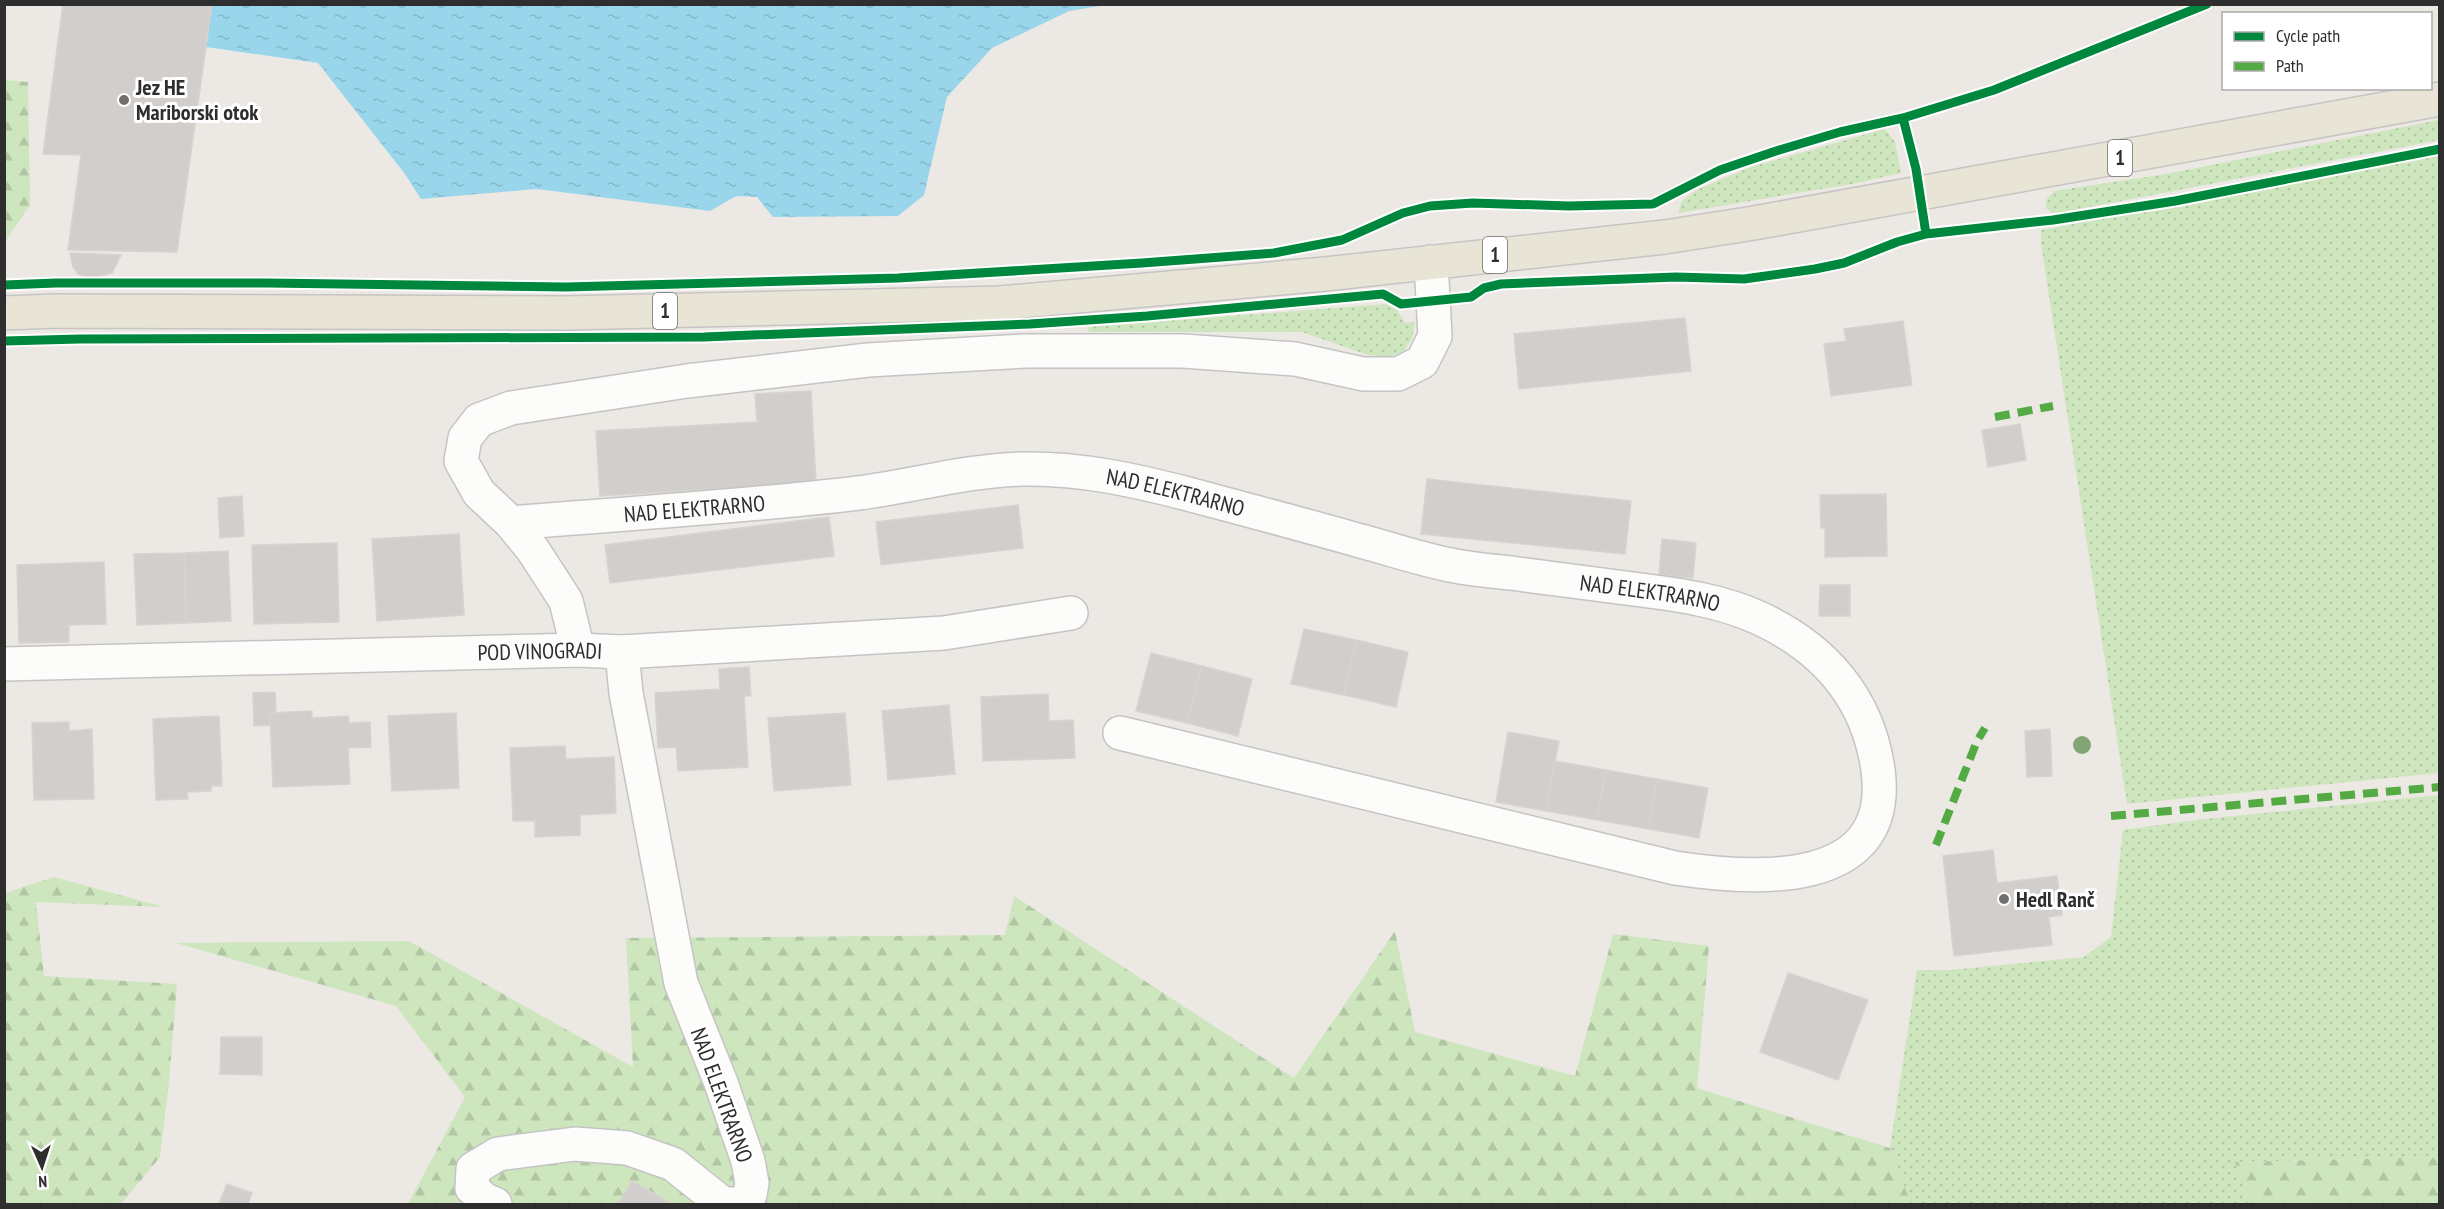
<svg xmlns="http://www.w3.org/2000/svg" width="2444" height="1209" viewBox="0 0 2444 1209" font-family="'PT Sans Narrow',sans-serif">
	<defs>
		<pattern id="grass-dots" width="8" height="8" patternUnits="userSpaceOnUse" patternTransform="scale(1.5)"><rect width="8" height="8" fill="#cee6be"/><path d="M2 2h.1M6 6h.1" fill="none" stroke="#b1c6a4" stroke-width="1.8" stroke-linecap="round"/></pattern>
		<pattern id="forest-firs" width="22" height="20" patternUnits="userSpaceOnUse" patternTransform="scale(1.5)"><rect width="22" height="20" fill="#cee6be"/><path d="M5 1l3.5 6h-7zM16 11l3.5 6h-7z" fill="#b1c6a4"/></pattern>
		<pattern id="water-ripples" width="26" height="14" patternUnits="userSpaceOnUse" patternTransform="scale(1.5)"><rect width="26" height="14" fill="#99d6ec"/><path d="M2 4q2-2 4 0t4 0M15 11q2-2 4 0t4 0" fill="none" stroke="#84b8cb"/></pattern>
	</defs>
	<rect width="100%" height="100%" fill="#ece8e4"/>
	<path fill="url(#grass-dots)" d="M2439,120v20l-381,73h-6l-6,-5v-8l8,-9 112,-17z
		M1885,129l10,13 6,31 -44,10 -179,30 4,-12 14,-11 55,-23z
		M2439,155v618l-312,31 -86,-561v-13z
		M1387,304l10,6 8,13 10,-1 -3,16 -8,13 -15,6 -21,-2 -66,-23h-213l-1,-5z
		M2439,795v362l-203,5 14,42h-339l-21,-56 27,-178h34l133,-13 27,-20 12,-107 72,-10z"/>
	<path fill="url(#forest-firs)" d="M5,80l23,2 2,123 -25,37z
		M54,877l110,30 -128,-5 8,74 133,8 -8,98 -9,75 -39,47h-116v-311z
		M1014,896l280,182 101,-147 20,101 160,44 38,-142 96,12 -12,142 193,60 21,56h-1503l57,-107 -69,-91 -220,-63 233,-2 224,126 -7,-129 379,-3z
		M2439,1157v47h-189l-15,-42z"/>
	<path fill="url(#water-ripples)" d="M212,4l894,1 -37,6 -77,37 -45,49 -23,98 -26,21 -125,1 -16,-20 -21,-1 -26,15 -173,-22 -116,10 -16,-25 -87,-111 -112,-16z"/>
	<path fill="#d1cecb" stroke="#d7d4d0" stroke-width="1.5" d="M63,4h149l-35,248 -109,-2 13,-95 -38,-1z
		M70,253l51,2 -9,18 -22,6 -12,-5 -5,-7z
		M1685,318l6,53 -172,18 -5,-55z
		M1903,321l9,64 -81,11 -7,-52 22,-3 -2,-12z
		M811,391l5,92 -216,13 -4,-65 161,-9 -2,-28z
		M2020,424l6,36 -38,7 -6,-37z
		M1427,479l204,22 -6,53 -204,-20z
		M1886,494l1,62 -62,1v-29h-4l-1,-33z
		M242,496l2,40 -24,2 -2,-40z
		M1018,505l5,43 -142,17 -5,-43z
		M829,517l5,39 -224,27 -5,-38z
		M459,534l5,81 -87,6 -5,-82z
		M1662,539l34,4 -3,35 -34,-3z
		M337,543l2,79 -85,2 -2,-79z
		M228,551l3,70 -45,2 -2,-70z
		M184,553l2,70 -49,2 -3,-71z
		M104,562l2,62 -37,1v17l-50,1 -2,-78z
		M1820,585h30v31h-31z
		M1304,629l52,11 -12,55 -53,-11z
		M1356,640l52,12 -12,55 -52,-12z
		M1151,653l51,13 -15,57 -51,-12z
		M1202,666l50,13 -14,57 -51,-13z
		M749,667l2,29h-7l4,71 -70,4 -2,-24 -18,1 -3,-55 65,-4 -1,-20z
		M275,692l1,21h-6v12l-16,1 -1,-33z
		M1048,694l1,27 24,-1 2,38 -92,3 -2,-64z
		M949,705l6,69 -67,6 -6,-69z
		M312,711v7l36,-2 1,7 21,-1 1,25 -23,1 2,36 -77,3 -3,-74z
		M456,713l3,75 -67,3 -4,-75z
		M845,713l6,72 -77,6 -6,-73z
		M219,716l3,70h-11v5l-24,1 1,7 -32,1 -3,-81z
		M69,722v9l23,-2 2,70 -60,1 -2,-77z
		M2050,729l2,47 -25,1 -2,-46z
		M1508,732l51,9 -13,70 -50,-9z
		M565,746l1,13 48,-2 2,56 -36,2v20l-45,2v-16h-22l-3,-73z
		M1555,761l51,9 -9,50 -51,-9z
		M1606,770l51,9 -9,50 -51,-9z
		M1657,779l51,9 -9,50 -51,-9z
		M1993,850l4,33 60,-7 5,39 -13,2 3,28 -98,11 -11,-100z
		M1788,973l80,27 -30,80 -78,-28z
		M221,1037h41v38l-42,-1z
		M632,1181l40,23h-54z
		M227,1184l25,9 -4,11h-29z"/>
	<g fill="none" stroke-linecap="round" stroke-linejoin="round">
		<defs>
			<g id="street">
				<path id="s1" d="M511,523c110,-9 221,-16 331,-28 62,-6 120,-25 182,-26 56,-1 110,11 164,25 56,15 113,30 169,46 31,8 62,19 93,25 20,4 40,6 61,8 43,6 86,11 130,17 40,5 81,11 118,28 65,30 109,80 119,152 16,120 -124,110 -203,98l-555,-135"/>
				<path d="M578,650l-12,-49 -33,-51 -22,-27 -32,-30 -18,-32 4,-23 14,-18 32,-12 176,-27 181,-21 157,-9h158l112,8 68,15h35l24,-12 13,-26 -4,-74"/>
				<path id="s2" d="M4,664l574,-14 44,2 322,-19 127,-20"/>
				<path d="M495,1204l-10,-4 -13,-12 1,-19 25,-15 77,-10 52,4 46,16 50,40h18l9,-9 2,-12 -4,-22 -27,-78 -40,-100 -55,-290 -4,-41"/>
			</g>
			<path id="primary" d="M4,313l52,-2 509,2 434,-10 326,-29 340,-37 89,-14 686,-124"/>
		</defs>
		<use href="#street" stroke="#c5c4c5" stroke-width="36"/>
		<use href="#primary" stroke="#c6c5c4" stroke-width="36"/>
		<use href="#street" stroke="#fcfcfb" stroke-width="33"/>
		<use href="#primary" stroke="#e8e4d6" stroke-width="33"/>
		<path stroke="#54ab44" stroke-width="8" stroke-dasharray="15 8" stroke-linecap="butt" d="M1995,417l58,-11
			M2111,816l329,-29
			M1936,845l41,-104 8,-13"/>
		<defs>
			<path id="cycleway" d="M1903,118l13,51 10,65
				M4,285l52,-2h211l299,4 332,-9 244,-15 132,-10 68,-13 61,-27 27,-7 43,-3 96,3 84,-2 67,-34 56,-19 64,-19 63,-14 91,-28 213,-86
				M4,341l76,-2 624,-2 326,-13 117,-8 236,-22 18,10 70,-7 13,-9 17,-4 175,-7 68,2 71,-10 29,-6 53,-21 29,-8 127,-14 122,-19 265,-52"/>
		</defs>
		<use href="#cycleway" stroke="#fff" stroke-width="13"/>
		<use href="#cycleway" stroke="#00873e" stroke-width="9"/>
	</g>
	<circle fill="#82a575" cx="2082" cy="745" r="9"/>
	<g fill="#706f6e" stroke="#fff" stroke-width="2">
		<circle cx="124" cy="100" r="6"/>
		<circle cx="2004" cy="899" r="6"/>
	</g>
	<g text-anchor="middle" stroke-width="6" stroke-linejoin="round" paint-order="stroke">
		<g fill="#fff" stroke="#6d6d6d" stroke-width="1.5">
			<rect x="2108" y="140" width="24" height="36" rx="4.5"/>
			<rect x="1483" y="237" width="24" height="36" rx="4.5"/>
			<rect x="653" y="293" width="24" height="36" rx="4.5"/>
		</g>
		<g font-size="21" font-weight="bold" fill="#2e2e2e">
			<text x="2120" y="165">1</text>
			<text x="1495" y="262">1</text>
			<text x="665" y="318">1</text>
		</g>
		<g font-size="22" font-weight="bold" fill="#2e2e2e" stroke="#fff" text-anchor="start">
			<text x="136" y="95">Jez HE<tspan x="136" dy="25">Mariborski otok</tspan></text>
			<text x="2016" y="907">Hedl Ranč</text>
		</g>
		<g font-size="22" fill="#2e2e2e" stroke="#fff">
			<text dy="8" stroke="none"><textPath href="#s1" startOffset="670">NAD ELEKTRARNO</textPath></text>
			<text dy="8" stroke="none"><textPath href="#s1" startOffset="184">NAD ELEKTRARNO</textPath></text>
			<text dy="8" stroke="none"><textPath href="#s1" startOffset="1156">NAD ELEKTRARNO</textPath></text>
			<text dy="8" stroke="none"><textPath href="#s2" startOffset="536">POD VINOGRADI</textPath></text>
			<text transform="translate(722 1095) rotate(70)" y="8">NAD ELEKTRARNO</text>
		</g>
	</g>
	<rect width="2444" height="1209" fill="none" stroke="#2e2e2e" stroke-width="12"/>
	<rect x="2222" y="12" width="210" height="78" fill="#ffffff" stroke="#ababab" stroke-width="1.5"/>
	<rect x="2234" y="32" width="30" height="9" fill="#00873e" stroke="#ababab" stroke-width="1.5"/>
	<text x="2276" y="42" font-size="18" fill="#2e2e2e">Cycle path</text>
	<rect x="2234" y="62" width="30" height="9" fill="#54ab44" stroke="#ababab" stroke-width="1.5"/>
	<text x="2276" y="72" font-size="18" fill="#2e2e2e">Path</text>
	<g transform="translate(42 1167) rotate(177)" stroke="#ffffff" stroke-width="4.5" paint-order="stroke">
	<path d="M0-4.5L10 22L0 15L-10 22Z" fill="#2e2e2e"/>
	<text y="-9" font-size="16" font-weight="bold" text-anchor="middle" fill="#2e2e2e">N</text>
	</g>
</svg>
